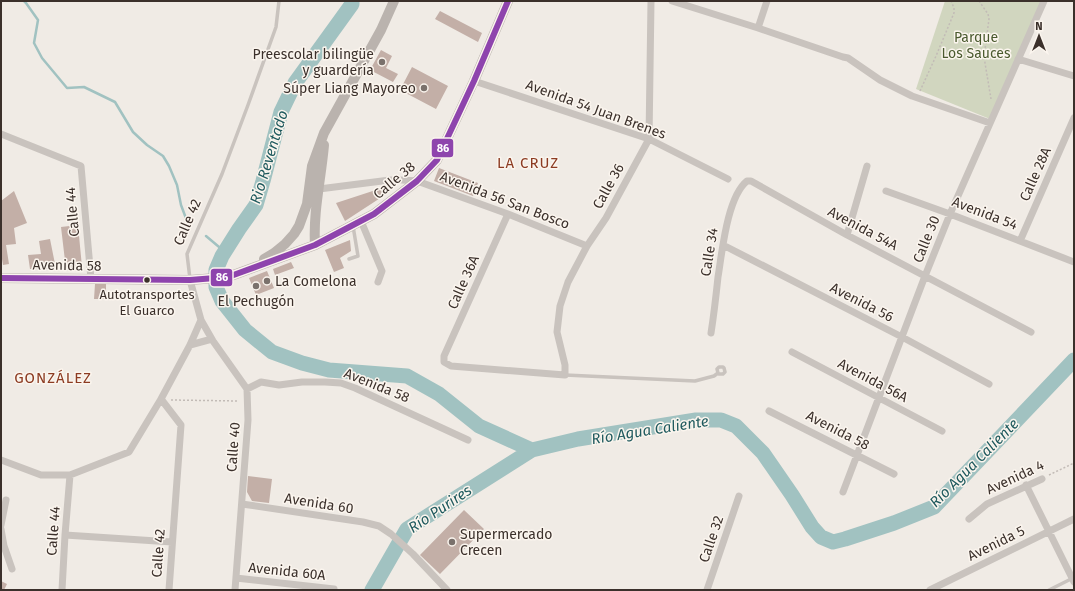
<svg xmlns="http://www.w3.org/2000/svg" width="1075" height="591" viewBox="0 0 1075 591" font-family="'Fira Sans',sans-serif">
	<rect width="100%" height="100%" fill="#f0ebe5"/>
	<path fill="#d1d6bf" d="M945,1h99l-54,118 -74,-30z"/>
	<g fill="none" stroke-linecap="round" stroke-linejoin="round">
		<path stroke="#a1c2c1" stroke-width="2.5" d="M24,1l2,2 12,17 -4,23 8,15 25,30 17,-1 31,15 18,30 14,13 16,11 6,10 8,19 4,20 6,16
			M206,236l19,16"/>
		<path stroke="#a1c2c1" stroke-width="15" d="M352,1v3l-57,79 -14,29 -18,69 -7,24 -17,24 -17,27 -6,14v17l6,14 23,29 27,22 30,11 27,7 78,6 32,18 40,32 53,24
			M372,590l35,-61 125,-79 46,-11 118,-19h25l15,6 27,27 29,42 20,32 9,10 12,5 12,-3 49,-16 40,-16 140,-147"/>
	</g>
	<path fill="#c3afa7" d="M440,11l42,22 -4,9 -43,-23z
		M381,50l11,6 -6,12 12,6 -5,8 -23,-12z
		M412,67l36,19 -12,23 -36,-19z
		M439,168l39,15 -5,13 -39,-15z
		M388,186l3,5 -46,30 -9,-18z
		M14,191l13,32 -13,5 2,16 -10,1 3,19 -6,1 -2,-12v-52z
		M78,225l4,42 -16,2 -5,-42z
		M50,239l6,30h-26l-2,-14 13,-1 -2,-13z
		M350,240l1,11 -11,7 4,10 -10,4 -9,-22z
		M291,262l3,6 -19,7 -2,-6z
		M267,271l7,17 -18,7 -7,-17z
		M95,284h11v15h-12z
		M248,476l24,3 -3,24 -17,-2 -5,-9z
		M464,510l20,19 -44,45 -20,-19z
		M1,581l6,3 -3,6h-3z"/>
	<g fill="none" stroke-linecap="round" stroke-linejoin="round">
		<path stroke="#c2bbb6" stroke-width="1.5" stroke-dasharray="2 2" stroke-linecap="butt" d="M979,1l9,13 1,5 -5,38 7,42
			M920,91l16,-35 18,-43v-5l-3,-7
			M171,400l68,1
			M1049,475l25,-12"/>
		<path stroke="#c9c3be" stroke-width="3.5" d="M349,259l9,-3 -5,-30
			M190,279l-3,-25 35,-80 26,-69 28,-78 3,-26
			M565,375l130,6 19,-5 4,-3 1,1h4l2,-2 -1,-4 -1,-1h-4l-2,2 1,4
			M1049,590l24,-12"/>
		<path stroke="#c9c3be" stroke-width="7" d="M672,1l86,27 85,29 5,1 32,22 32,16 78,27
			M758,28l9,-27
			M1018,59l56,17
			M474,81l175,58 79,40
			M1,134l80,32 10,113
			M319,189l71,-9h12l15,1 91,33 79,32
			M886,191l64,23 124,48
			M508,214l-64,142v6l7,4 114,9v-10l-8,-33 3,-26 8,-24 19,-36 19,-28 43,-79 2,-138
			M361,221l21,50 -4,11
			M847,235l20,-69
			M1020,241l54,-123
			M723,245l179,92 87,47
			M201,320l12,21 34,48 1,31 -13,170
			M711,333c3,-19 5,-37 7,-56 4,-24 9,-80 29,-96h4l96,54 184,97
			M190,345l22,-6
			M792,352l150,79
			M247,389l14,-7 18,3 23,-3h23l16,1 14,5 113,52
			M769,411l125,63
			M1,460l40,15h29l59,-23 32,-53
			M1026,485l48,97
			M843,492l82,-216 25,-62 94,-213
			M242,504l121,18 16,4 12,8 22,20 34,36
			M969,519l18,-15 55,-25
			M1,525l5,-25
			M1,529l3,17 8,23
			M65,535l107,7
			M236,578l98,11
			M62,590l3,-55 5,-60
			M169,590l12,-165 -20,-26 29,-54 11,-25 -11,-40
			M707,590l32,-94
			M930,590l144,-71"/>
		<path stroke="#bab3ae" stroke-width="10" d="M315,245c-2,-33 6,-66 9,-100
			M264,259l10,-6 11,-9 9,-10 5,-8 8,-22 5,-38 12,-33 57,-103 13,-29
			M1,278l189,2 38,-3 87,-32 59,-31 43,-33 20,-21 37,-79 34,-80"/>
		<defs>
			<path id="bus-1" d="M1,278l189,2 38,-3 87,-32 59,-31 43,-33 20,-21 37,-79 34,-80"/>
		</defs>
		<use href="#bus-1" stroke="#fbf5ee" stroke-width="9"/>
		<use href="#bus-1" stroke="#8e44ad" stroke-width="6"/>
	</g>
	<g fill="#7a716c" stroke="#fbf5ee" stroke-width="1.5">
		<circle cx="382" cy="62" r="4"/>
		<circle cx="424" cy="88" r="4"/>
		<circle cx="267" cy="281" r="4"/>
		<circle cx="256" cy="286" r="4"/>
		<circle cx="452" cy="542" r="4"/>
	</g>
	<circle fill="#3b302b" stroke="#fbf5ee" stroke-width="1.5" cx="147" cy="280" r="3.5"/>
	<g text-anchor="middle" stroke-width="3" stroke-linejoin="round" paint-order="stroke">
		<g font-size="13" fill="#3b302b" stroke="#fbf5ee">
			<text x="147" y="299">Autotransportes<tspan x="147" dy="16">El Guarco</tspan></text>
		</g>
		<g font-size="14" fill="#4a5a2e" stroke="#fbf5ee">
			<text x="976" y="42">Parque<tspan x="976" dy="16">Los Sauces</tspan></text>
		</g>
		<g font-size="14" fill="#3b302b" stroke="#fbf5ee" text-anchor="end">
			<text x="374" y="59">Preescolar bilingüe<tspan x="374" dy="16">y guardería</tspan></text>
			<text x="416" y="93">Súper Liang Mayoreo</text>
			<text x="275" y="286" text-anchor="start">La Comelona</text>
			<text x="256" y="306" text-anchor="middle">El Pechugón</text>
			<text x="460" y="539" text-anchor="start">Supermercado<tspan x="460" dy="16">Crecen</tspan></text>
		</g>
		<g font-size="14" fill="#3b302b" stroke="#fbf5ee">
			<text transform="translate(596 109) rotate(20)" y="5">Avenida 54 Juan Brenes</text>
			<text transform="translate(1035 174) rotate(-66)" y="5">Calle 28A</text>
			<text transform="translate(394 180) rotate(-40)" y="5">Calle 38</text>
			<text transform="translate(608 186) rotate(-61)" y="5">Calle 36</text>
			<text transform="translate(505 200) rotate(21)" y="5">Avenida 56 San Bosco</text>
			<text transform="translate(72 212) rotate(-95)" y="5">Calle 44</text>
			<text transform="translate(985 213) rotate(21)" y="5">Avenida 54</text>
			<text transform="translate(187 222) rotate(-67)" y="5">Calle 42</text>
			<text transform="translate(863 228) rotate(28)" y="5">Avenida 54A</text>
			<text transform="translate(926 239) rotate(-68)" y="5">Calle 30</text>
			<text transform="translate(709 252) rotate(-81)" y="5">Calle 34</text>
			<text transform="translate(67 265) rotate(1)" y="5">Avenida 58</text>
			<text transform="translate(463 282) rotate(-66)" y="5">Calle 36A</text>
			<text transform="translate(862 302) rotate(27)" y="5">Avenida 56</text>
			<text transform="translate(873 380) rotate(28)" y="5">Avenida 56A</text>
			<text transform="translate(377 385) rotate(22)" y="5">Avenida 58</text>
			<text transform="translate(838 430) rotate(27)" y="5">Avenida 58</text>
			<text transform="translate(233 447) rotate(-86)" y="5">Calle 40</text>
			<text transform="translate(1015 477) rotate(-25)" y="5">Avenida 4</text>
			<text transform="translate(319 503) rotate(9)" y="5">Avenida 60</text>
			<text transform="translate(53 531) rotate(-86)" y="5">Calle 44</text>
			<text transform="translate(711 539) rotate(-71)" y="5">Calle 32</text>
			<text transform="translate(996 543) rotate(-26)" y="5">Avenida 5</text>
			<text transform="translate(158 553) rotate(-86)" y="5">Calle 42</text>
			<text transform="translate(287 571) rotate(6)" y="5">Avenida 60A</text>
		</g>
		<g font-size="15" font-style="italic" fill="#1f5a5e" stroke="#fbf5ee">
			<text transform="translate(269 157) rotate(-73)" y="5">Rio Reventado</text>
			<text transform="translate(650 430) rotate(-9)" y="5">Río Agua Caliente</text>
			<text transform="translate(974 463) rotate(-45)" y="5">Río Agua Caliente</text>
			<text transform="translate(440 509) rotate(-34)" y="5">Río Purires</text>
		</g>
		<g font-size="15" letter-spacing="1" fill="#8c3b22" stroke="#fbf5ee">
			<text x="528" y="168">LA CRUZ</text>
			<text x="53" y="383">GONZÁLEZ</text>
		</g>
	</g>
	<g stroke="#fbf5ee" stroke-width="1.5">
		<rect x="431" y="138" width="23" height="20" rx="4" fill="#8e44ad"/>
		<rect x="210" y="268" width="23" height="19" rx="4" fill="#8e44ad"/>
	</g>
	<g font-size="11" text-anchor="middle" font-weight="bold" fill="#fff">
		<text x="443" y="152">86</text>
		<text x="222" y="281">86</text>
	</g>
	<rect width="1075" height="591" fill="none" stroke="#3b302b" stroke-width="4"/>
	<g transform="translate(1039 36)" stroke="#fbf5ee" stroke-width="3" paint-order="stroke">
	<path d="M0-3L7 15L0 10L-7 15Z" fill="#3b302b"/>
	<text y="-6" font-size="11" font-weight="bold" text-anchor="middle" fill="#3b302b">N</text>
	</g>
</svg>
